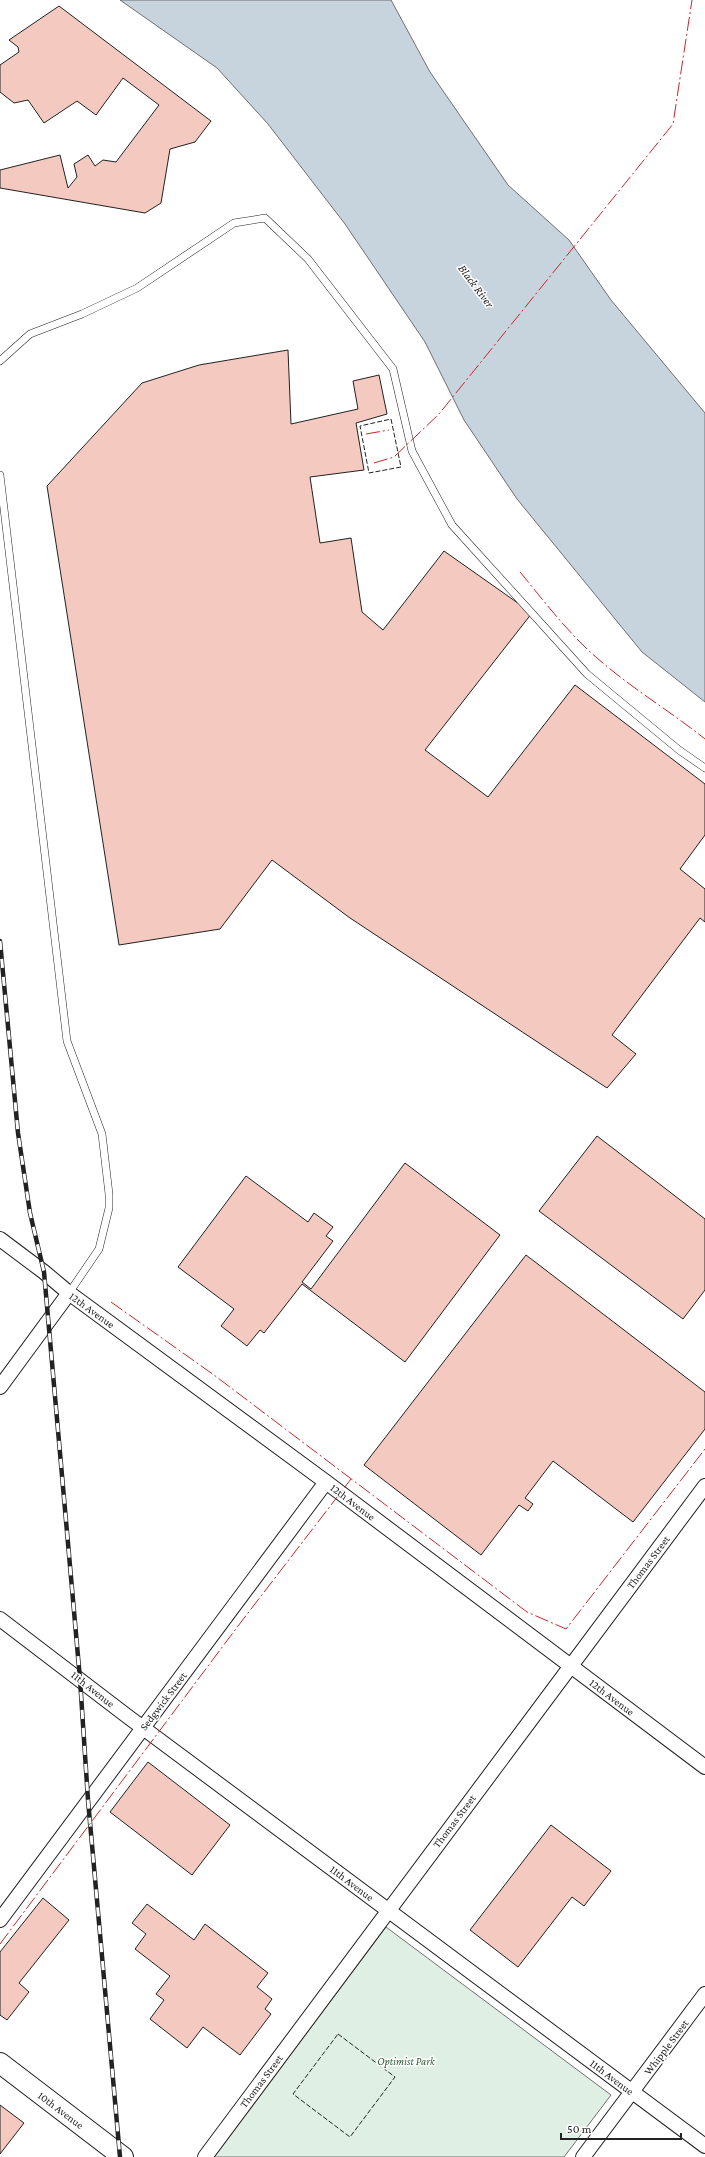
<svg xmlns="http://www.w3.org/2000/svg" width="705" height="2157" viewBox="0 0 705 2157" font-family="'Crimson Pro',serif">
	<rect width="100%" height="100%" fill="#fff"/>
	<path fill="#e0efe3" stroke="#6f6f6f" d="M386,1927l225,168 -47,62h-350z"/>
	<path fill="#c7d3dd" stroke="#6f6f6f" d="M120,0h271l39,72 78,113 61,55 42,60 94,113v289l-63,-50 -125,-153 -53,-79 -39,-78 -80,-118 -77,-100 -51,-56z"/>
	<path fill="#f3c9c0" stroke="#222" d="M59,6l152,115 -16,21 -25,7 -9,54 -16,10 -145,-25v-18l60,-15 8,33 9,-11 -3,-13 14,-9 7,11 8,-6 13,2 43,-57 -36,-27 -27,37 -19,-14 -33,22 -16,-23 -14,3 -14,-11v-27l19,-13 -1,-5 -9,-7z
		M288,350l3,74 67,-15 -5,-28 26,-6 8,39 -31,9 8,47 -54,7 10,66 31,-5 11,74 21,18 61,-79 88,62 -107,137 63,47 87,-112 130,99v51l-25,34 25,20v33l-5,-4 -88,117 24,19 -29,34 -257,-170 -78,-58 -52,69 -101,16 -72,-459 95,-103 57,-18z
		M597,1136l108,83v71l-22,29 -144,-108z
		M405,1163l95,72 -95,127 -103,-78 -38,49 -4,-3 -13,16 -26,-20 13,-17 -56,-42 68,-91 62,46 6,-9 19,14 -7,9 7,5 -31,41 9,7z
		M526,1255l179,137v37l-72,93 -80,-61 -28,37 8,6 -5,7 -9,-6 -38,50 -117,-90z
		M148,1762l82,63 -38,50 -82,-63z
		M551,1825l60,46 -27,35 -12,-9 -54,70 -48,-37z
		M43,1898l26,22 -50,63 10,9 -22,28 -7,-5v-63z
		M147,1904l47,36 11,-16 63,49 -11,14 15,12 -7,10 6,5 -31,41 -37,-28 -16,21 -37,-29 14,-19 -8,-6 14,-18 -35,-27 11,-15 -14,-11z
		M0,2105l24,18 -24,31z"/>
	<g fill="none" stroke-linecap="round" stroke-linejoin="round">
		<defs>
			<path id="lane" d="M0,361l30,-27 52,-20 55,-26 97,-65 31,-5 43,41 85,110 19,82 40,74 135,149 92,76 26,18
				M0,475l67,566 35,93 7,60v14l-10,41 -30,44"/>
			<path id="street" d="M0,1239l44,33 25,21 257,189 379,285
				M0,1387l69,-94
				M0,1619l127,97 578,430
				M0,1920l326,-438
				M205,2157l500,-671
				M583,2157l122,-163"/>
			<path id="secondary" d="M0,2063l123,94"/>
		</defs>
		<use href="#lane" stroke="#222" stroke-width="8"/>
		<use href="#street" stroke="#222" stroke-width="16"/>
		<use href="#secondary" stroke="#222" stroke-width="22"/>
		<use href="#lane" stroke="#fff" stroke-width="7"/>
		<use href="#street" stroke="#fff" stroke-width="14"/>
		<use href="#secondary" stroke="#fff" stroke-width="20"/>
		<defs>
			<path id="rail" d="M0,941l18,192 12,80 14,59 36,407 8,121 32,357"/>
		</defs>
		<use href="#rail" stroke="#222" stroke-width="4.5"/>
		<use href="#rail" stroke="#fff" stroke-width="3" stroke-dasharray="9" stroke-linecap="butt"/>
		<path stroke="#222" stroke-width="1" stroke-dasharray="5 2" stroke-linecap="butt" d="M391,419l10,48 -32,6 -9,-47z
			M338,2034l57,43 -45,60 -57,-43z"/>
		<path stroke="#c62828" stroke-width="1" stroke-dasharray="14 3 2 3" stroke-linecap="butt" d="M366,434l23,-4
			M374,463l20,-6 45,-43 234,-290 19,-124
			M520,572c24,29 48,61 77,86 34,30 73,53 108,81
			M111,1302l103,73 313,237 39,17 139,-180
			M0,1944l238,-318 113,-147"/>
	</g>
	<g text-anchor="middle" stroke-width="3" stroke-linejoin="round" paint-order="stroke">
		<g font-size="11" fill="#222" stroke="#fff">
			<text transform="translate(92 1310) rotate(36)" y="4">12th Avenue</text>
			<text transform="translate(353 1502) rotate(37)" y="4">12th Avenue</text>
			<text transform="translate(648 1562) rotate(-53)" y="4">Thomas Street</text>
			<text transform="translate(93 1689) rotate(38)" y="4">11th Avenue</text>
			<text transform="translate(612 1697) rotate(37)" y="4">12th Avenue</text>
			<text transform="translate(163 1701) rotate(-53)" y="4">Sedgwick Street</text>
			<text transform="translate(454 1821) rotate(-53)" y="4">Thomas Street</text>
			<text transform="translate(352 1883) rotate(37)" y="4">11th Avenue</text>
			<text transform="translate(666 2047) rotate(-53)" y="4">Whipple Street</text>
			<text transform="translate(612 2077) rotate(37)" y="4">11th Avenue</text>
			<text transform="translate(261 2081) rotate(-53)" y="4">Thomas Street</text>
			<text transform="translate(61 2110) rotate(37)" y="4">10th Avenue</text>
		</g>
		<g font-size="11" font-style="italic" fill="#2f5e38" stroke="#fff">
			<text x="406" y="2065">Optimist Park</text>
		</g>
		<g font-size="12" font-style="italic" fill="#222" stroke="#fff">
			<text transform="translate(476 286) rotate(53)" y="4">Black River</text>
		</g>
	</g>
	<path d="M561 2133v6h120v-6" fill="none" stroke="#222222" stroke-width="2"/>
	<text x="567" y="2133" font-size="12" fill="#222222" stroke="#ffffff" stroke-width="3" paint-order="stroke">50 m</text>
</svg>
